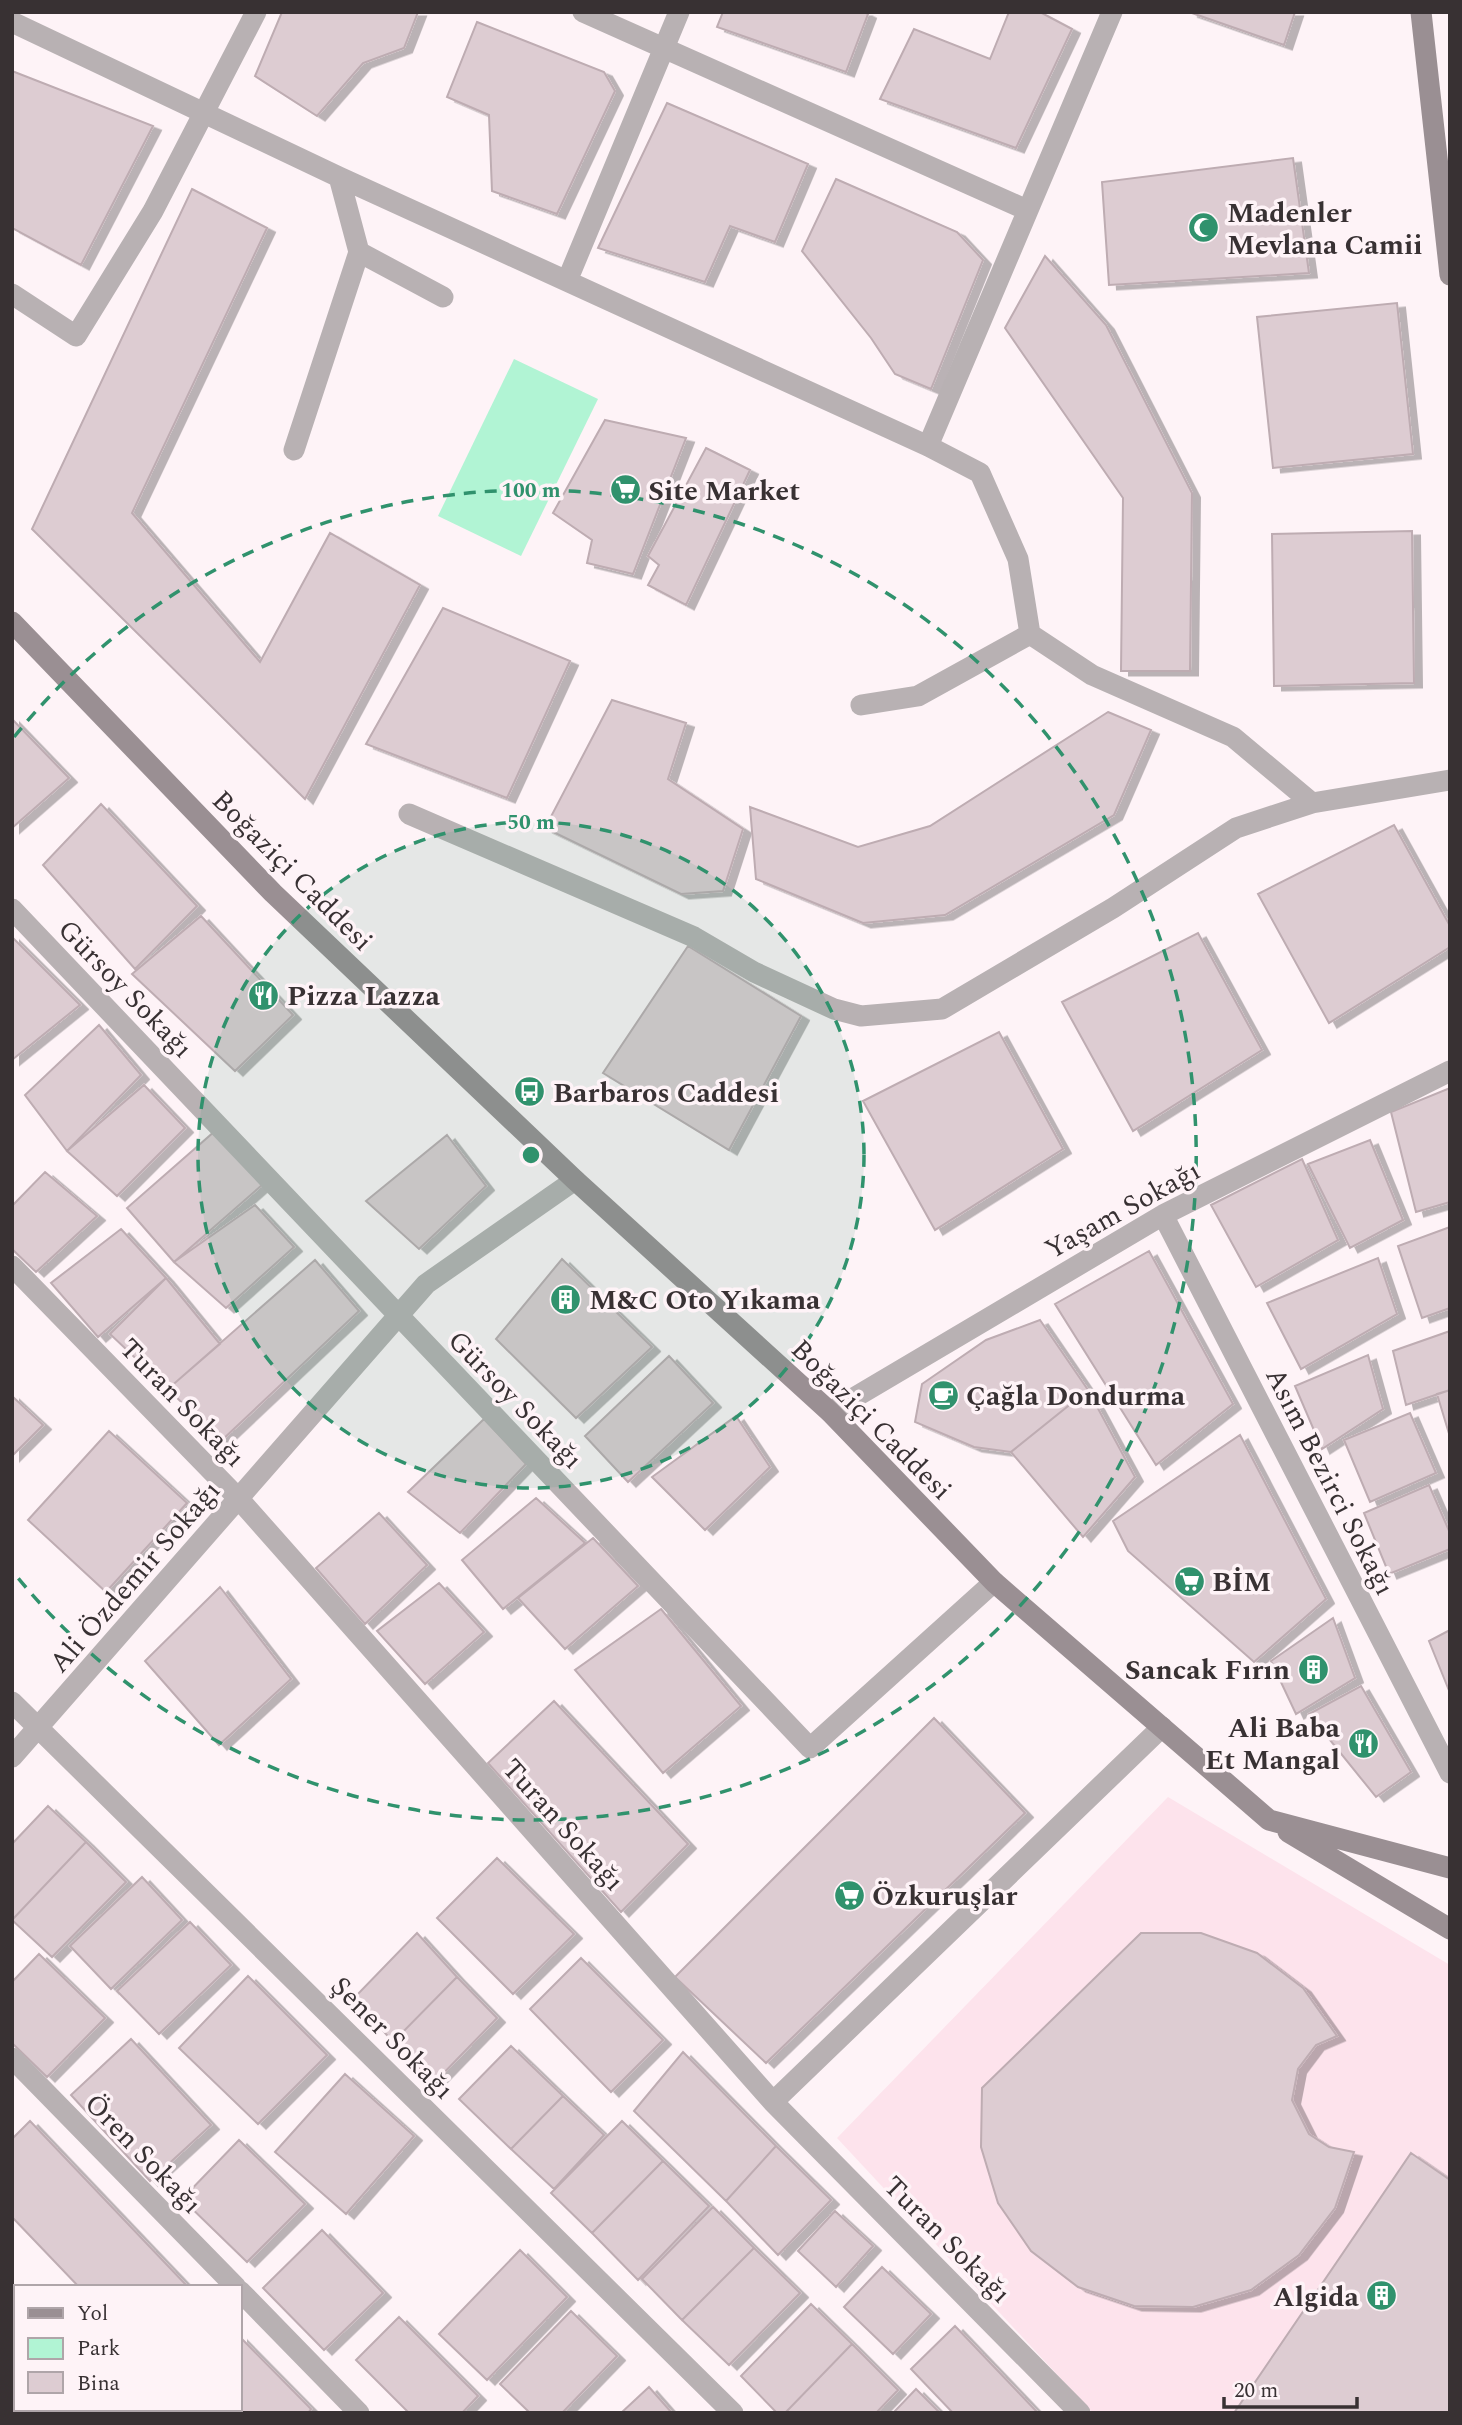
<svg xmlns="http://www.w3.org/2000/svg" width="1462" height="2425" viewBox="0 0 1462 2425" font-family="Spectral,serif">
	<defs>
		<filter id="shadow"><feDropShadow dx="8" dy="4.5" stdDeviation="0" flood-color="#0004"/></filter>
	</defs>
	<rect width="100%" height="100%" fill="#fef3f7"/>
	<path fill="#fde3ec" d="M1168,1797l282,168v448h-357l-256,-275z"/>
	<path fill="#b1f4d4" d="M514,359l84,40 -77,157 -83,-40z"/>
	<path fill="#ddccd2" stroke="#beacb2" stroke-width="2" filter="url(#shadow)" d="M282,12h136l-14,36 -41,15 -46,53 -62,-40z
		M723,12h141l4,2 -22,58 -129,-45z
		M1009,12h31l32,17 -56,119 -136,-49 34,-70 76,30z
		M1189,12h106l-11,33z
		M477,22l127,50 11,19 -58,123 -65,-23 -3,-76 -42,-18z
		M12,71l141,55 -72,139 -69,-37z
		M667,103l141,61 -33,78 -45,-16 -25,56 -107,-34z
		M1293,158l16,115 -200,12 -7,-103z
		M836,179l121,53 26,28 -52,129 -36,-15 -24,-36 -69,-87z
		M192,189l75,39 -135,285 128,149 70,-129 90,52 -115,214 -273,-270z
		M1045,256l61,69 86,168 -2,178h-69l2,-173 -118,-170z
		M1397,303l16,151 -140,14 -16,-151z
		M605,420l81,18 -53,136 -46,-11 5,-23 -39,-27z
		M706,448l44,22 -64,135 -38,-20 11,-20 -11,-9z
		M1412,531l2,152 -140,3 -2,-152z
		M443,608l127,53 -63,137 -141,-54z
		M612,700l74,23 -18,56 75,50 -20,62 -42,3 -136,-66z
		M1108,712l43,18 -37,85 -169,100 -82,8 -107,-44 -6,-72 108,40 72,-21z
		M12,719l57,59 -57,50z
		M101,804l96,102 -62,63 -92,-104z
		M1394,825l56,101v21l-121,76 -71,-129z
		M201,916l92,99 -58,56 -103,-97z
		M1198,933l64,117 -129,81 -71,-129z
		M12,937l68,68 -68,55z
		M688,946l113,70 -72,134 -126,-77z
		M99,1025l42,50 -74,76 -42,-56z
		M999,1032l64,117 -128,81 -72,-129z
		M144,1085l41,43 -68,68 -50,-45z
		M1450,1088v114l-34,10 -25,-100z
		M215,1131l47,54 -88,77 -47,-54z
		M447,1135l39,51 -67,63 -53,-48z
		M1370,1140l33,80 -53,28 -42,-84z
		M1302,1159l36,81 -82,47 -45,-82z
		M45,1172l52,44 -61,56 -24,-23v-43z
		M255,1205l39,42 -68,61 -52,-46z
		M1450,1227v81l-28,10 -24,-72z
		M121,1229l45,49 -68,59 -47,-54z
		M1149,1251l84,153 -77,61 -101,-161z
		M1378,1258l19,56 -96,55 -34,-66z
		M562,1259l90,88 -76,71 -80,-79z
		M315,1260l44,51 -138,130 -53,-52z
		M166,1278l54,66 -52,45 -58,-55z
		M1040,1320l48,70 -77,62 -37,-5 -59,-25 7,-38 64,-44z
		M1450,1331v59l-44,15 -13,-54z
		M1368,1355l15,54 -61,40 -27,-63z
		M669,1356l44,47 -85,79 -43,-46z
		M1088,1390l47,87 -52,60 -72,-85z
		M1450,1390v47l-13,-43z
		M12,1396l31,29 -31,31z
		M1410,1413l26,60 -66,29 -26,-62z
		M736,1416l34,51 -65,63 -53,-53z
		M484,1419l42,45 -66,69 -52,-41z
		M109,1431l78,72 -81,89 -78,-72z
		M1240,1435l86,164 -72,63 -126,-111 -15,-30z
		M1429,1485l21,48v16l-61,25 -25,-61z
		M536,1498l49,45 -82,66 -41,-49z
		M379,1513l48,52 -62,59 -49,-56z
		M593,1538l45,48 -73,63 -47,-51z
		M439,1583l45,49 -59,52 -48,-53z
		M220,1587l71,92 -72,66 -74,-84z
		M661,1609l80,97 -78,67 -88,-103z
		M1333,1618l22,60 -59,36 -25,-53z
		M1450,1630v63l-21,-52z
		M1361,1686l50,86 -35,25 -67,-83z
		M554,1701l134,143 -67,68 -133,-149z
		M934,1718l91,95 -259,250 -91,-86z
		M48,1806l38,36 -74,78v-76z
		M86,1842l40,40 -74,75 -40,-37z
		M497,1858l77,76 -61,60 -76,-76z
		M142,1877l40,43 -71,69 -41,-43z
		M190,1922l41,43 -72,69 -42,-43z
		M417,1933l40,44 -64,65 -39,-44z
		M1141,1933h60l56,20 46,35 34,48 -21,9 -18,24 -6,31 17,34 20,13 25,5 -19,56 -36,47 -48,35 -58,17 -59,-1 -56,-19 -47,-36 -33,-48 -17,-56 1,-59z
		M39,1954l66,64 -58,59 -35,-34v-61z
		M581,1958l82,82 -52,52 -81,-83z
		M248,1976l79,79 -69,69 -79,-76z
		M457,1977l40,41 -63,65 -41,-41z
		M131,2039l80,86 -61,56 -79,-86z
		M511,2046l52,50 -52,53 -52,-50z
		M683,2052l93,94 -50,55 -92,-90z
		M345,2074l69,62 -68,78 -71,-62z
		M563,2096l41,39 -50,54 -43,-40z
		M30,2121l158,166h-109l-67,-70v-78z
		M622,2121l41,40 -71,72 -41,-40z
		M239,2140l66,64 -58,58 -65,-63z
		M776,2146l55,54 -53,55 -52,-54z
		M1411,2153l39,27v233h-216z
		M663,2161l46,45 -71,74 -46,-47z
		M713,2207l41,41 -72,72 -40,-41z
		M835,2211l38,35 -37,41 -38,-36z
		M322,2230l61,63 -59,57 -61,-62z
		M754,2248l46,45 -71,72 -47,-45z
		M520,2250l47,47 -80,83 -48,-46z
		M882,2267l49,47 -38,40 -49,-47z
		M811,2304l41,40 -67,69h-8l-36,-37z
		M571,2311l46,45 -55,57h-32l-30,-29z
		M399,2317l79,79 -16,17h-53l-53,-53z
		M955,2326l83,87h-85l-42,-44z
		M16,2333v76h24l-4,4h-24v-77z
		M240,2337l71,72 -3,4h-103l-4,-4h39z
		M852,2344l46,46 -22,23h-91z
		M649,2387l23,26h-51z
		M916,2389l24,24h-47z
		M40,2409h88l4,4h-96z"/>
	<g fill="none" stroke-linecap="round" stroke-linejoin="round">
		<path stroke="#b8b1b3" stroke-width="21" d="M583,12l444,198
			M12,22l327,155 589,269 52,27 38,86 12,75 62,41 141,62 79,66
			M339,177l20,75 84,45
			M567,281l112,-269
			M12,294l64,42 77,-125 103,-199
			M928,446l184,-434
			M294,450l65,-198
			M861,705l57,-9 112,-62
			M409,814l285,123 60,35 80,37 27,7 81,-7 171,-101 123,-80 76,-25 138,-23
			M12,909l798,839 184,-166
			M1163,1215l287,558
			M12,1266l226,232 535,604 307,311
			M830,1412l333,-197 287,-144
			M12,1702l721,711
			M12,1757l414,-473 149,-104
			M12,2058l224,229
			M773,2102l389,-375
			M240,2291l119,122"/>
		<path stroke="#9a8f93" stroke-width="21" d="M1421,12l29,263
			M12,622l261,271 302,287 255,232 164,170 275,238 181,48
			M1288,1832l162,97"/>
	</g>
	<circle cx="531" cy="1155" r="333" fill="#30926d" fill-opacity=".12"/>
	<g fill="none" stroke="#30926d" stroke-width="3.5" stroke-dasharray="12 9">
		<circle cx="531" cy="1155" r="333"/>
		<path d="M14 737A665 665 0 1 1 14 1573"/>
	</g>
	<defs>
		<symbol id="mosque-disc" viewBox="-11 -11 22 22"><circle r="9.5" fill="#30926d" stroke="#fef3f7"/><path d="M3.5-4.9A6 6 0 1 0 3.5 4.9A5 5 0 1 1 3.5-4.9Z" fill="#fff"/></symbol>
		<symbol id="supermarket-disc" viewBox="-11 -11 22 22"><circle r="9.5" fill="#30926d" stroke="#fef3f7"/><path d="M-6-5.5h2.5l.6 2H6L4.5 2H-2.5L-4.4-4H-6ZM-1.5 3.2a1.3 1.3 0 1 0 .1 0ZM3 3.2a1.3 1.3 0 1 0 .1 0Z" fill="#fff"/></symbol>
		<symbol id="restaurant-disc" viewBox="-11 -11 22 22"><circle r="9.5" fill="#30926d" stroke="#fef3f7"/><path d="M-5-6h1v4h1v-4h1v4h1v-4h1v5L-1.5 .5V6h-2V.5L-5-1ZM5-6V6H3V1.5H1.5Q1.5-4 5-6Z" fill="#fff"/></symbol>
		<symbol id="bus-disc" viewBox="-11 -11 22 22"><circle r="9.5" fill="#30926d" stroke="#fef3f7"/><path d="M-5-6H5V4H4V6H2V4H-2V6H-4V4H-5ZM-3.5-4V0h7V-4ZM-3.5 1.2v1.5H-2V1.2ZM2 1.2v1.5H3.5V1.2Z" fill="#fff"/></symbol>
		<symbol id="building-disc" viewBox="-11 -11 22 22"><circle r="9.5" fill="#30926d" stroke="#fef3f7"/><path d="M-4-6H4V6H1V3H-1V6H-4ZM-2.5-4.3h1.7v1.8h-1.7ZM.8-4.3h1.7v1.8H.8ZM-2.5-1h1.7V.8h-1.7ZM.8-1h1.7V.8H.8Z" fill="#fff"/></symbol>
		<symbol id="cafe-disc" viewBox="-11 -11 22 22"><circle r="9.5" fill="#30926d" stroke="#fef3f7"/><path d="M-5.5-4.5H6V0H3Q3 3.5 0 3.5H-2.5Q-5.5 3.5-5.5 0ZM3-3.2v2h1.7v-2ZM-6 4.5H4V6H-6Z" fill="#fff"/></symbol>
	</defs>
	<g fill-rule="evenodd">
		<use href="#mosque-disc" x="1186" y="210" width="35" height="35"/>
		<use href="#supermarket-disc" x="608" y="472" width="35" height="35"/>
		<use href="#restaurant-disc" x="246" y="978" width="35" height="35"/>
		<use href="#bus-disc" x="512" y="1074" width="35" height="35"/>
		<use href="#building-disc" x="548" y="1282" width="35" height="35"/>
		<use href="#cafe-disc" x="926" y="1378" width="35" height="35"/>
		<use href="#supermarket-disc" x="1172" y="1564" width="35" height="35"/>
		<use href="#building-disc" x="1296" y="1652" width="35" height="35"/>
		<use href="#restaurant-disc" x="1346" y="1726" width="35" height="35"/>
		<use href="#supermarket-disc" x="832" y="1878" width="35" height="35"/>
		<use href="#building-disc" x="1364" y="2278" width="35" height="35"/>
	</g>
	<g text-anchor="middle" stroke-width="7" stroke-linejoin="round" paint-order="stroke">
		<g font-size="28" font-weight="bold" fill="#383133" stroke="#fef3f7" text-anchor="start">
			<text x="1227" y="222">Madenler<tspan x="1227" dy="32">Mevlana Camii</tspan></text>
			<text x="648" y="500">Site Market</text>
			<text x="287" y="1005">Pizza Lazza</text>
			<text x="553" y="1102">Barbaros Caddesi</text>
			<text x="589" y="1309">M&amp;C Oto Yıkama</text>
			<text x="966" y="1405">Çağla Dondurma</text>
			<text x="1212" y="1591">BİM</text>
			<text x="1290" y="1679" text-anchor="end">Sancak Fırın</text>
			<text x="1340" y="1737" text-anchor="end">Ali Baba<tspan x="1340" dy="32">Et Mangal</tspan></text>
			<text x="872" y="1905">Özkuruşlar</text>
			<text x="1359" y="2306" text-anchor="end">Algida</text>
		</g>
		<g font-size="28" fill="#383133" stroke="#fef3f7">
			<text transform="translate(293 870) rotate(45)" y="10">Boğaziçi Caddesi</text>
			<text transform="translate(126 988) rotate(46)" y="10">Gürsoy Sokağı</text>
			<text transform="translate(1122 1209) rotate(-29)" y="10">Yaşam Sokağı</text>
			<text transform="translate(516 1399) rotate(46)" y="10">Gürsoy Sokağı</text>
			<text transform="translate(183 1402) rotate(46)" y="10">Turan Sokağı</text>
			<text transform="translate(872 1419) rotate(45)" y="10">Boğaziçi Caddesi</text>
			<text transform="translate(1331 1481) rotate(63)" y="10">Asım Bezirci Sokağı</text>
			<text transform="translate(134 1576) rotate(-49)" y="10">Ali Özdemir Sokağı</text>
			<text transform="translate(564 1824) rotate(48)" y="10">Turan Sokağı</text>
			<text transform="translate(393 2037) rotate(45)" y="10">Şener Sokağı</text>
			<text transform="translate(144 2153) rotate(46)" y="10">Ören Sokağı</text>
			<text transform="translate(948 2239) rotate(45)" y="10">Turan Sokağı</text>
		</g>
	</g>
	<circle cx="531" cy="1155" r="10" fill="#30926d" stroke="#fef3f7" stroke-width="3.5"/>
	<g font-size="21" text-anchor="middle" font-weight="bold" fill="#30926d" stroke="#fef3f7" stroke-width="7" stroke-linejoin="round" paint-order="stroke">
		<text x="531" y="497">100 m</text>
		<text x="531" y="829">50 m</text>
	</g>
	<rect width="1462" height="2425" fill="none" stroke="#383133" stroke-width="28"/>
	<rect x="14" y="2285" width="228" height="126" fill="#fef3f7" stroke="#afa5a9" stroke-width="2"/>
	<rect x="28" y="2308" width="35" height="10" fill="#9a8f93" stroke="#afa5a9" stroke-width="2"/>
	<text x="77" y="2320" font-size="21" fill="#383133">Yol</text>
	<rect x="28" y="2338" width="35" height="21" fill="#b1f4d4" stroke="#afa5a9" stroke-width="2"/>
	<text x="77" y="2355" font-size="21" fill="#383133">Park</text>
	<rect x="28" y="2372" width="35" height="21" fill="#ddccd2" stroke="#afa5a9" stroke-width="2"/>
	<text x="77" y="2390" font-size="21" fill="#383133">Bina</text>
	<path d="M1224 2397v10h133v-10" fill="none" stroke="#383133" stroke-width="3.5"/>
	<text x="1234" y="2397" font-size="21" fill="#383133" stroke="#fef3f7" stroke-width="5" paint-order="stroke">20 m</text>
</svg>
